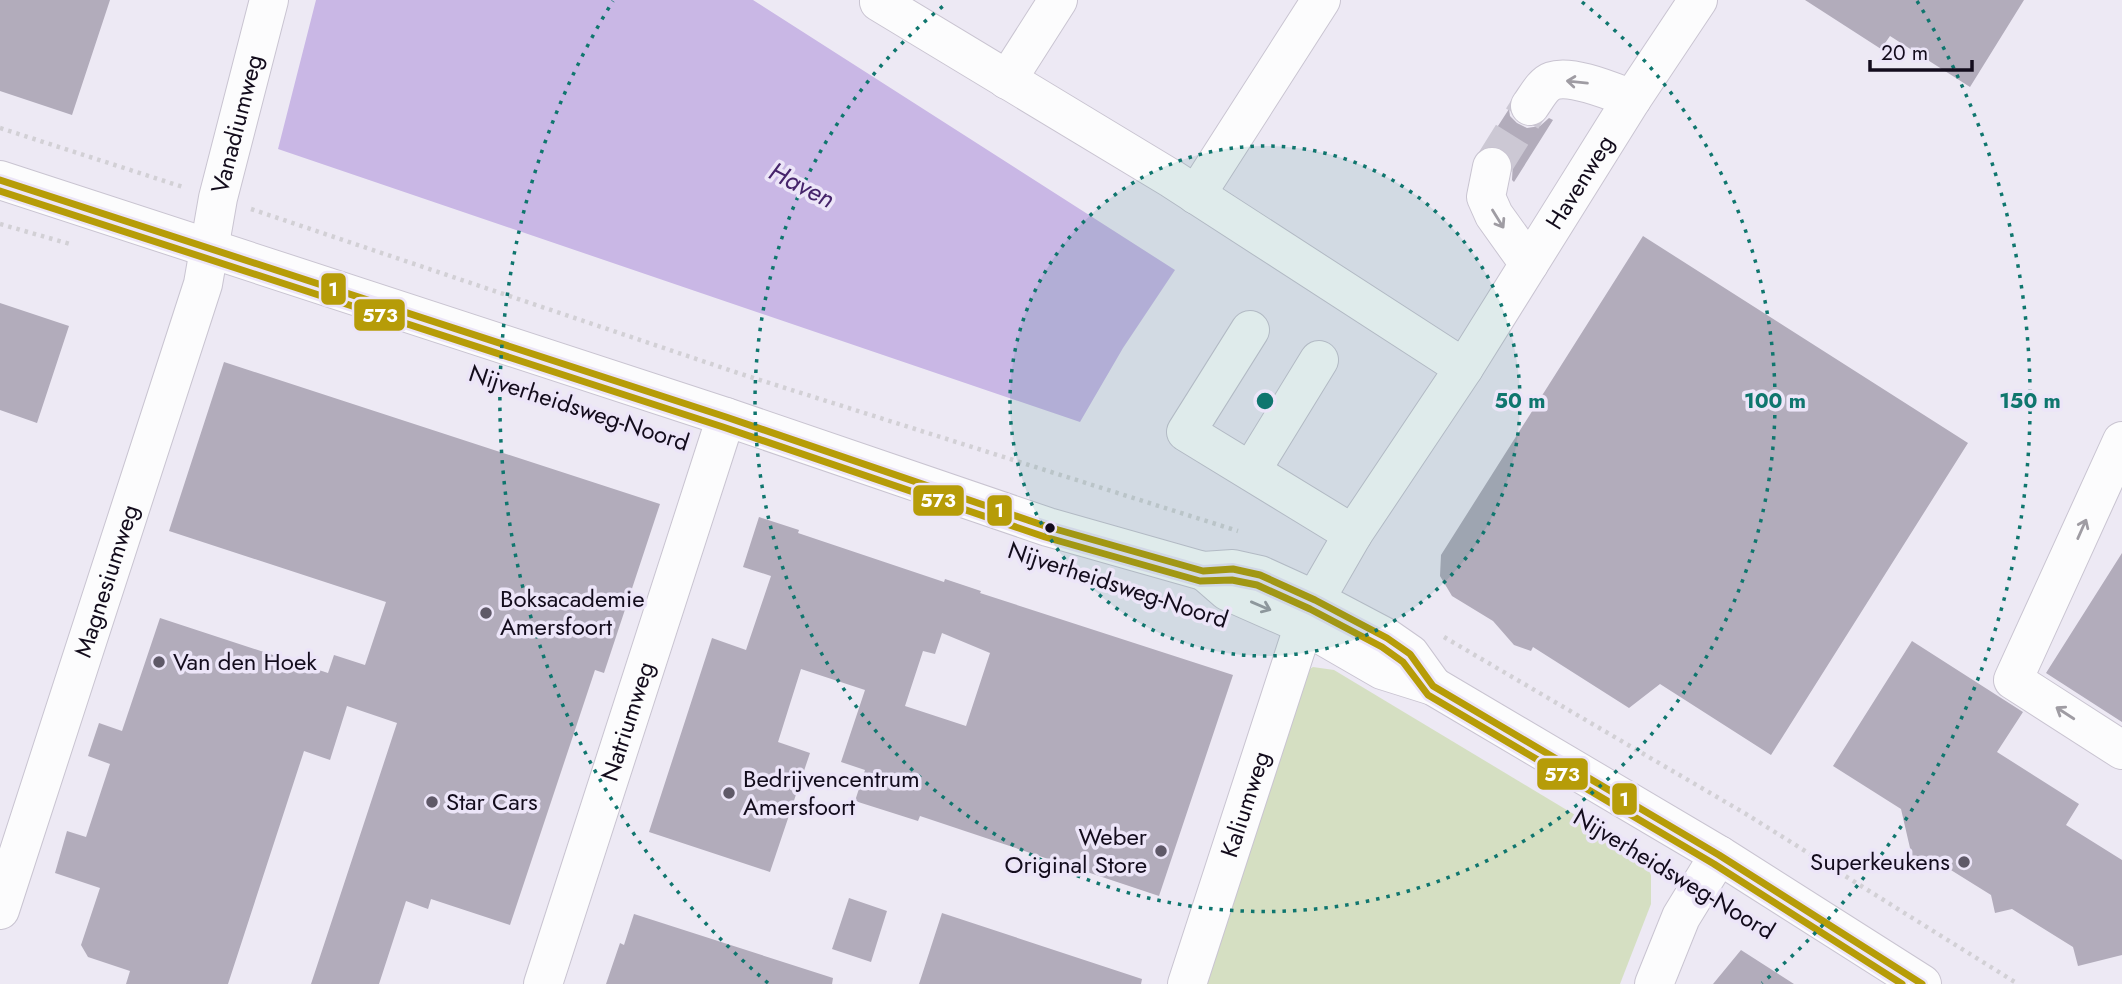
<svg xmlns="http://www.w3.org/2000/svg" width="2122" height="984" viewBox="0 0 2122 984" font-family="Jost,sans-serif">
	<rect width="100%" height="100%" fill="#ede9f4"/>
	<path fill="#d5dfc2" d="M1313,667l21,3 306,184 11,21v29l-31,80h-422l99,-307z"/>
	<path fill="#c9b7e5" d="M316,0h437l422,270 -52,78 -43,74 -802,-273z"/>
	<path fill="#b2acbb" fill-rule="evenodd" d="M0,0h110l-38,115 -72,-24z
		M1805,0h219l-54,87 -80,-51 -9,13z
		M1509,109l1,7 7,7 10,5 13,-2 9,-8 4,2 -39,62 -2,-2 1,-19 -6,-10 -10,-5h-12z
		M1643,236l325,207 -197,312 -111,-71 -31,24 -96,-61 -2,4 -17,-6 -21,-24 -41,-25 -12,-20 1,-21z
		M0,303l69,23 -32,97 -37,-13z
		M224,362l436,142 -56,169 -9,-3 -85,255 -79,-26 -3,10 -22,-8 -27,83h-68l86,-261 -50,-17 -17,54 -26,-9 -76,233h-102l4,-13 -42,-14 -7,-12 19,-57 -45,-15 12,-42 19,6 24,-73 -22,-8 11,-33 23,8 38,-113 168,55 6,-18 31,10 21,-63 -217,-71z
		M759,517l40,13 -1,3 146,49 1,-3 36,12 -1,2 253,82 -74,221 -239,-80 -2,5 -63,-20 10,-31 -24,-8 24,-72 -64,-21 -23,73 32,11 -40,119 -121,-40 63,-194 34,12 25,-74 -28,-9zM942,633l48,20 -24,73 -61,-20 18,-55 12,3z
		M2122,553v169l-76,-49z
		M1912,641l111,71 -26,40 82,52 -13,21 56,35v95l-44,11 -5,-19 -61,-38 -17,4 -4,-18 -61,-38 -17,4 -12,-52 -68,-43z
		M849,898l38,13 -16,51 -39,-13z
		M942,913l200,66 -1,5h-222z
		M634,914l199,64 -1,6h-226l14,-41 4,2z
		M1741,950l53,34h-81z"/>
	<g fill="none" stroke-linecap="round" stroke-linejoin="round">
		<path stroke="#ccc8d4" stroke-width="38" stroke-dasharray="38 19" stroke-linecap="butt" d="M1492,167l38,-61"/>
		<defs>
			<g id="minor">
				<path d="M880,0l-1,2 293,177 292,189"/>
				<path d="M1007,80l51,-80"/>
				<path d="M1530,106c6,-8 13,-22 22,-25 20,-7 61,11 80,18"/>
				<path d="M1492,167l-6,30 8,18 35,49"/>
				<path d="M0,180l726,237 322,110 155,44 30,-2 27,6 55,25 72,38 23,16 23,32"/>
				<path d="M1196,195l125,-195"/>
				<path d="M1250,330l-64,102 167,102"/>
				<path d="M2122,441l-109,239 109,70"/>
				<path d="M1251,471l68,-111"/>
				<path d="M1204,571l23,20 77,34 78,45 51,16 286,169 203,129"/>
				<path id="s1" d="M0,910l203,-626 15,-86 51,-198"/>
				<path id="s2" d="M543,984l183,-567"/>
				<path id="s3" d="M1187,984l121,-372 45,-78 111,-166 168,-269 66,-99"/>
				<path d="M1654,984l27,-67 38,-62"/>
			</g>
		</defs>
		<use href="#minor" stroke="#c9c4d1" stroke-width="40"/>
		<path stroke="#d2d0d5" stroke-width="4.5" stroke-dasharray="3.5 5" stroke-linecap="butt" d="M0,128l183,59
			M251,209l490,165 497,157
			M0,224l70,20
			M1444,637l302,177 272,170"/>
		<use href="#minor" stroke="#fcfcfd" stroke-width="38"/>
		<defs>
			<path id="bus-1" d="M0,180l726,237 322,110 155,44 30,-2 27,6 55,25 72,38 23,16 23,32 286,169 203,129"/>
			<path id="bus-2" d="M0,191l723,236 322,110 155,44 32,-1 25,5 53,24 72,38 21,15 25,33 286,169 188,120"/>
		</defs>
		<use href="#bus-1" stroke="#ece5f8" stroke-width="12"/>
		<use href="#bus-2" stroke="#ece5f8" stroke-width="12"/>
		<use href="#bus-1" stroke="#b69c08" stroke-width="7"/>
		<use href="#bus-2" stroke="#b69c08" stroke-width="7"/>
	</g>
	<defs><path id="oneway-shaft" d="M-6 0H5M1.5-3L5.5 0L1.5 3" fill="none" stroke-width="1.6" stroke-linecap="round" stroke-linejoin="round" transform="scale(1.75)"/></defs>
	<g stroke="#9f9ca3">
		<use href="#oneway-shaft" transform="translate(1577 82) rotate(-174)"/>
		<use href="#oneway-shaft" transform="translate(1498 219) rotate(58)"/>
		<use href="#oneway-shaft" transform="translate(2082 529) rotate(-66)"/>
		<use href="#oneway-shaft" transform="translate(1261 606) rotate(23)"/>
		<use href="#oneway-shaft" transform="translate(2065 713) rotate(-147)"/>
	</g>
	<circle cx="1265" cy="401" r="255" fill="#0f766e" fill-opacity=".12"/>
	<g fill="none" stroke="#0f766e" stroke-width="3.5" stroke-dasharray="3.5 7">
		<circle cx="1265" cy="401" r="255"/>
		<path d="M1582 2A510 510 0 1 1 948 2"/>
		<path d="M768 983A765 765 0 0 1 613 1M1917 1A765 765 0 0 1 1762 983"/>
	</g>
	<circle fill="#130c1c" stroke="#ece5f8" stroke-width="2.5" cx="1050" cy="528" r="6"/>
	<g fill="#5f5968" stroke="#ece5f8" stroke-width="2.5">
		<circle cx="486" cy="613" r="7"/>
		<circle cx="159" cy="662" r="7"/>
		<circle cx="729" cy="793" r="7"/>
		<circle cx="432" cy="802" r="7"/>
		<circle cx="1161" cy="851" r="7"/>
		<circle cx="1964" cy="862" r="7"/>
	</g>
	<g text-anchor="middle" stroke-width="7" stroke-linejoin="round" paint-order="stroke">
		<g font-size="24" fill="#130c1c" stroke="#ece5f8">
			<text dy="8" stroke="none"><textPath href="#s1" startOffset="822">Vanadiumweg</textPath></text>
			<text dy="8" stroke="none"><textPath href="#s3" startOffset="900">Havenweg</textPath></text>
			<text transform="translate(579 408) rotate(18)" y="8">Nijverheidsweg-Noord</text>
			<text dy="8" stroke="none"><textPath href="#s1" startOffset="346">Magnesiumweg</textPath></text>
			<text transform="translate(1118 585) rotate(18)" y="8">Nijverheidsweg-Noord</text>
			<text dy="8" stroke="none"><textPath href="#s2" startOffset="276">Natriumweg</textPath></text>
			<text dy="8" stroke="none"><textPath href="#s3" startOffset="189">Kaliumweg</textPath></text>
			<text transform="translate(1674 874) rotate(31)" y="8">Nijverheidsweg-Noord</text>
		</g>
		<g font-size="24" fill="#130c1c" stroke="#ece5f8" text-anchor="start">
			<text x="500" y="607">Boksacademie<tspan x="500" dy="28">Amersfoort</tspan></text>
			<text x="173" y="670">Van den Hoek</text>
			<text x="743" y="787">Bedrijvencentrum<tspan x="743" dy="28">Amersfoort</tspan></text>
			<text x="446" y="810">Star Cars</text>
			<text x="1147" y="845" text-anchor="end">Weber<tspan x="1147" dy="28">Original Store</tspan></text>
			<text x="1950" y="870" text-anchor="end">Superkeukens</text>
		</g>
		<g font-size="26" font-style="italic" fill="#46246b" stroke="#ece5f8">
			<text transform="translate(802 185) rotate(27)" y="9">Haven</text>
		</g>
	</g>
	<circle cx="1265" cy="401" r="10" fill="#0f766e" stroke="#ece5f8" stroke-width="3.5"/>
	<g font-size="21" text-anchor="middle" font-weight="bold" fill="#0f766e" stroke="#ece5f8" stroke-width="7" stroke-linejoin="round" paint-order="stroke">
		<text x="1520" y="408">50 m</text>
		<text x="1775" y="408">100 m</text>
		<text x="2030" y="408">150 m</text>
	</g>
	<g stroke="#ece5f8" stroke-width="2.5">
		<rect x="320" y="272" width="27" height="34" rx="7" fill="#b69c08"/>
		<rect x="353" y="298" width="53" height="34" rx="7" fill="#b69c08"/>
		<rect x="912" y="484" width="53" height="33" rx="7" fill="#b69c08"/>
		<rect x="986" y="494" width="27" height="33" rx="7" fill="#b69c08"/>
		<rect x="1536" y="757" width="53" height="34" rx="7" fill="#b69c08"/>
		<rect x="1611" y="782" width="27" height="34" rx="7" fill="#b69c08"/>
	</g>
	<g font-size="19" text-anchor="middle" font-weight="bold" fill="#fff">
		<text x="333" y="296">1</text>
		<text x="380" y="322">573</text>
		<text x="938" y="507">573</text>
		<text x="999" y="517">1</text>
		<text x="1562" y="781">573</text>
		<text x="1624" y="806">1</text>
	</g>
	<path d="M1870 60v10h102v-10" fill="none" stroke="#130c1c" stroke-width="3.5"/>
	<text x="1881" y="60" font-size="21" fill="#130c1c" stroke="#ece5f8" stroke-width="5" paint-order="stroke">20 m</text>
</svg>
